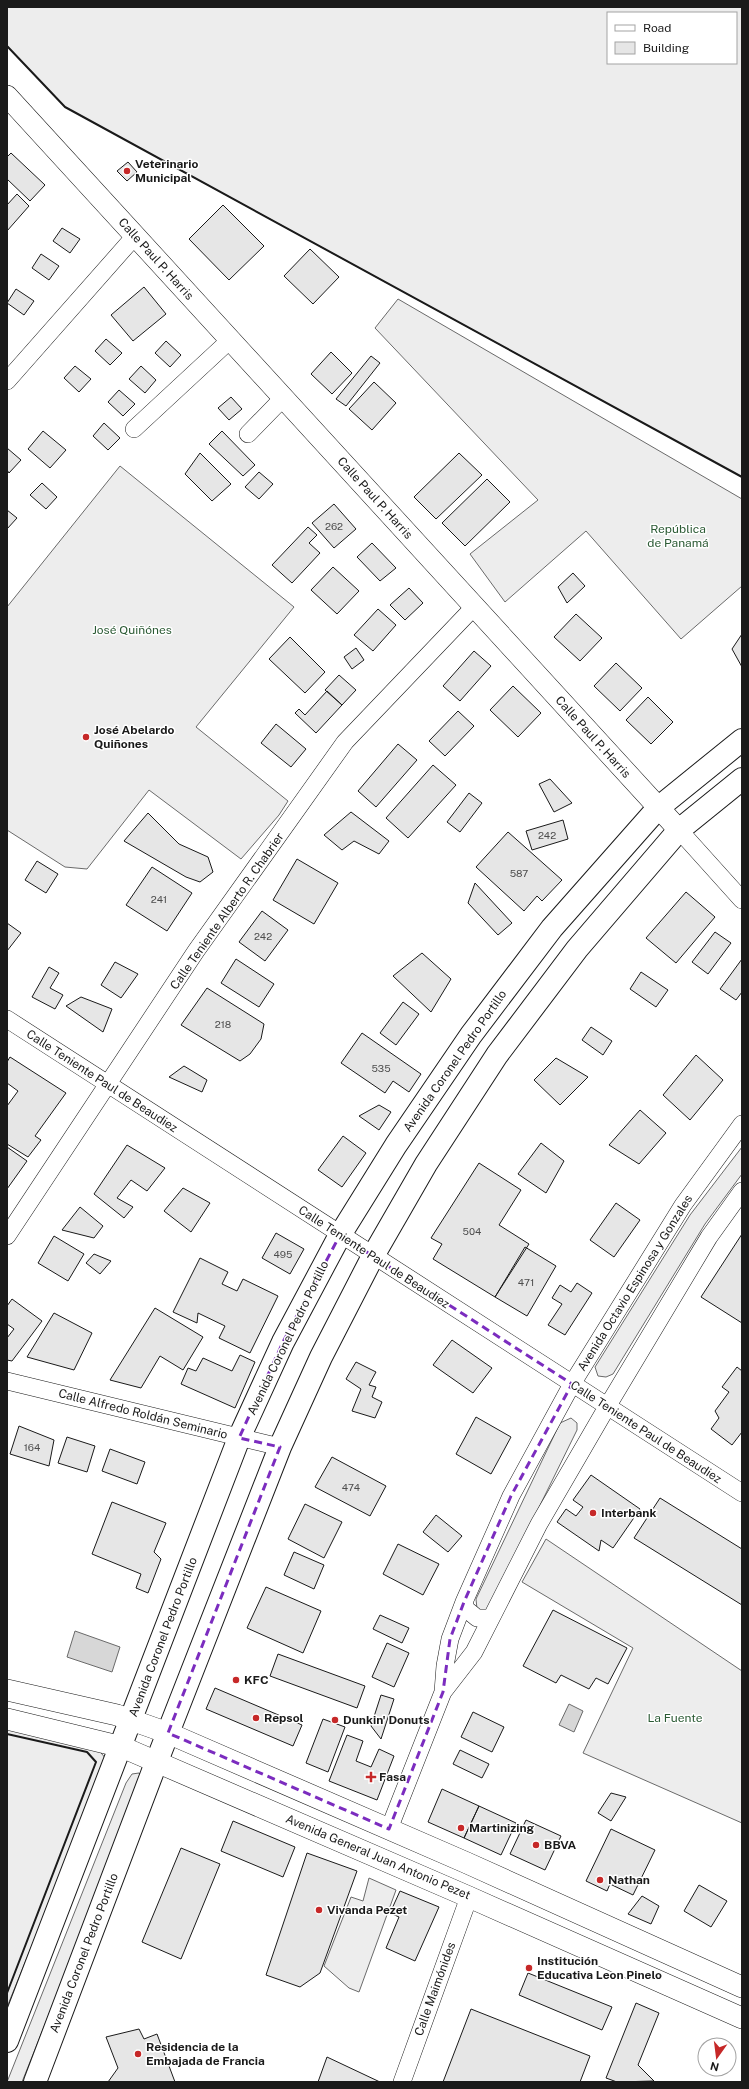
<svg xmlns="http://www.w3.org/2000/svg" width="749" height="2089" viewBox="0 0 749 2089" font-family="'Public Sans',sans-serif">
	<rect width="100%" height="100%" fill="#fff"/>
	<path fill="#ededed" stroke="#6a6a6a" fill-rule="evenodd" d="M7,7h735v470l-677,-370 -58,-61zM608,13h128v50h-128z
		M398,299l344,200v87l-61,53 -95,-108 -81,71 -35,-48 68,-54 -163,-172z
		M120,466l174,141 -98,120 92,74 -9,14 -38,44 -92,-69 -62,79 -22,-2 -58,-37v-223z
		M742,1147v27l-37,50 -92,150 -7,3 -8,-1 -3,-9 95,-152z
		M571,1418l6,5v7l-86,175 -7,7 -7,-3 -1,-10 84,-176z
		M546,1539l196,132v152l-159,-70 50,-105 -111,-66z
		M7,1728l89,19 11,13 -100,247z
		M139,1773l4,6 -5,12 -116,291h-15l119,-299 6,-9z
		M369,1878l27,12 -37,102 -10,-4 -25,-22 27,-69 12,4z"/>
	<path fill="#d7d7d7" stroke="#6a6a6a" d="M75,1631l45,16 -8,25 -45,-15z
		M569,1704l14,7 -9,21 -15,-7z"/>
	<path fill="#e6e6e6" stroke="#1a1a1a" d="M11,153l34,32 -15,16 -23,-22v-22z
		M128,162l9,10 -10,9 -10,-10z
		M17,194l12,12 -22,25v-26z
		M223,205l41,41 -35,34 -40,-41z
		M62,228l18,11 -10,14 -17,-12z
		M310,249l29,28 -26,27 -29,-28z
		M41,254l18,12 -10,14 -17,-12z
		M144,287l22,27 -33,27 -22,-26z
		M16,289l18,12 -10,14 -17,-12z
		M106,339l16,14 -12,12 -15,-14z
		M166,341l15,14 -11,12 -15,-14z
		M331,352l21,21 -20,21 -21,-20z
		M371,356l9,7 -34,43 -10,-7z
		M75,366l16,13 -12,13 -15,-14z
		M141,366l15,14 -11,13 -16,-14z
		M374,382l22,21 -24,27 -23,-21z
		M119,390l16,14 -12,12 -15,-14z
		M231,397l11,12 -13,11 -11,-12z
		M104,423l16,15 -12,12 -15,-14z
		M43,431l23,19 -16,18 -22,-19z
		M222,431l33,34 -12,11 -34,-32z
		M7,448l14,12 -12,13 -2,-3z
		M200,453l31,31 -19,17 -27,-27z
		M459,453l23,22 -46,44 -22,-22z
		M259,472l14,12 -14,15 -14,-12z
		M487,479l23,23 -45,44 -23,-23z
		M42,483l15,14 -11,12 -16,-14z
		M334,504l22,25 -22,19 -22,-25z
		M7,510l10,8 -10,11z
		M308,527l9,8 -8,8 11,10 -28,30 -20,-18z
		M372,543l24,25 -16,13 -23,-24z
		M333,567l26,24 -22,23 -26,-24z
		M573,573l12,13 -18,17 -9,-16z
		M409,588l14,15 -18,17 -15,-15z
		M378,609l18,16 -23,26 -19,-16z
		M576,614l26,24 -22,23 -26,-24z
		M742,634v33l-10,-18z
		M290,637l35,35 -20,21 -36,-34z
		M356,648l8,12 -12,9 -8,-12z
		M474,651l17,15 -31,35 -17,-15z
		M616,663l26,25 -22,23 -26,-25z
		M339,675l17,15 -14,15 -17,-15z
		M513,686l28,27 -23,24 -28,-27z
		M327,691l15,14 -26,28 -21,-20 4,-4 6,6z
		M648,697l25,25 -22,22 -25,-24z
		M458,711l16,15 -29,30 -16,-15z
		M276,724l30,25 -15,18 -30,-24z
		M398,744l19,16 -41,47 -18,-16z
		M433,765l23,20 -48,53 -22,-20z
		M550,779l22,24 -18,9 -15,-28z
		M469,793l13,10 -22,29 -13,-10z
		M351,812l38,29 -10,13 -25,-13 -12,9 -18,-15z
		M148,813l31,31 29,13 5,15 -13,10 -14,-5 -62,-36z
		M563,820l5,19 -36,11 -6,-19z
		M508,832l54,48 -20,21 -5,-5 -13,15 -48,-44z
		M297,859l41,24 -24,41 -41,-24z
		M37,861l21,13 -12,19 -21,-13z
		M152,867l40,26 -25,38 -41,-26z
		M475,883l37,40 -14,12 -30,-32z
		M686,892l29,25 -39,46 -30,-25z
		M262,911l26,19 -23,31 -26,-19z
		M7,923l14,10 -14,18z
		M715,932l16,11 -23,31 -16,-12z
		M422,953l29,26 -20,33 -38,-36z
		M236,959l38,25 -15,23 -38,-24z
		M742,959v33l-6,8 -16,-11z
		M115,962l23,12 -17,24 -20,-13z
		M49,967l10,6 -9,15 13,7 -8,14 -23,-12z
		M641,972l27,18 -12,17 -26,-18z
		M207,988l57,36 -3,15 -11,15 -10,7 -59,-36z
		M81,997l31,12 -9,23 -37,-26z
		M403,1002l16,12 -23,31 -16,-12z
		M591,1027l21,14 -9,14 -21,-15z
		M362,1033l59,41 -12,18 -16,-11 -8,12 -44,-30z
		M696,1055l27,25 -33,40 -27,-25z
		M10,1057l56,36 -31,43 6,4 -13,17 -21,-13v-38l11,-15 -11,-8v-21z
		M556,1058l32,19 -28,28 -26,-25z
		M184,1066l23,14 -5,12 -33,-15z
		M379,1105l12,7 -12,18 -20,-14z
		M640,1110l26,23 -27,31 -30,-19z
		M343,1136l23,17 -24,34 -24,-17z
		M541,1143l23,18 -18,32 -28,-19z
		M127,1145l38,23 -18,23 -16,-11 -14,18 16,9 -9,11 -30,-24z
		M7,1147l20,14 -20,28z
		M479,1163l42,27 -22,35 30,19 -34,53 -62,-38 9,-15 -11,-6z
		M183,1188l27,15 -19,29 -27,-21z
		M616,1203l24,17 -26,37 -24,-17z
		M80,1207l23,19 -9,12 -32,-8z
		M276,1233l28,16 -14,25 -28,-16z
		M742,1234v89l-41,-26z
		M54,1236l30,18 -16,27 -30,-18z
		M525,1247l31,19 -29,50 -32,-19z
		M94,1254l17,7 -11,13 -14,-11z
		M200,1258l28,14 -6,12 15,7 6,-12 35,17 -28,57 -31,-15 6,-12 -27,-13 -1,10 -24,-11z
		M577,1283l15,10 -27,42 -17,-10 14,-21 -10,-6 8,-13 11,7z
		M12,1299l30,22 -30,40 -5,-1v-22l7,-9 -7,-5v-18z
		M155,1308l48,29 -20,33 -23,-14 -19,32 -31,-8z
		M54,1313l38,20 -18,37 -47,-13z
		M452,1340l40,28 -19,25 -40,-28z
		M240,1355l15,7 -20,46 -54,-24 7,-16 8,3 7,-13 29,13z
		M356,1362l20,10 -7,13 7,2 -4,10 10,5 -7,16 -23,-7 9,-22 -15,-10z
		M737,1367l5,4v61l-10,13 -21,-16 8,-11 -4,-7 14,-19 -7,-5z
		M476,1417l35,20 -20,37 -35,-20z
		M19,1426l35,14 -5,26 -39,-12z
		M67,1437l28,9 -8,26 -29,-9z
		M110,1449l35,13 -8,22 -35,-13z
		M332,1457l54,29 -16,30 -55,-29z
		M591,1475l49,34 -27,39 -12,-8 -2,11 -42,-29 9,-13 10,7 7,-9 -10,-7z
		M660,1498l82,51v56l-108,-67z
		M112,1502l54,21 -12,29 7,7 -13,34 -12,-5 5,-14 -49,-20z
		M305,1504l37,18 -18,36 -36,-19z
		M436,1515l26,21 -14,16 -25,-20z
		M398,1544l41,20 -16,31 -40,-21z
		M294,1552l30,13 -10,24 -30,-14z
		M266,1587l55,24 -18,42 -56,-25z
		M553,1610l74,38 -19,36 -12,-6 -7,11 -28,-14 -5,8 -33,-17z
		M380,1615l29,13 -7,15 -29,-14z
		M387,1643l22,10 -15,34 -22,-10z
		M278,1654l87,32 -8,22 -87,-32z
		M215,1688l87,37 -9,21 -87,-37z
		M381,1695l13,4 -13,40 -10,-13z
		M473,1712l31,15 -12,25 -31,-15z
		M323,1719l22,8 -17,45 -22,-9z
		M347,1735l16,6 -7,20 15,6 8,-18 15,7 -17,44 -48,-19z
		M460,1750l29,14 -7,14 -29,-14z
		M442,1789l37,17 -15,32 -36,-16z
		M611,1793l15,4 -15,24 -13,-8z
		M479,1806l37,17 -15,32 -37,-17z
		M526,1820l35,16 -16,34 -35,-16z
		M233,1821l62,26 -12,30 -62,-26z
		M611,1829l44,21 -22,45 -23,-11 -3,7 -21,-10z
		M181,1848l39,16 -39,95 -39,-17z
		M307,1853l50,18 -37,102 -20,14 -34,-12z
		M699,1885l28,16 -16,26 -27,-16z
		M400,1891l39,16 -24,54 -29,-13 13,-31 -9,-4z
		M642,1896l17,10 -8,18 -23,-10z
		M528,1973l84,34 -10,23 -83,-35z
		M636,2003l23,10 -21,52 16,16 -37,1 -11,-4z
		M471,2009l119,47 -10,26h-137z
		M139,2029l5,10 13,-5 18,48h-67l10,-14 -12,-31z
		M327,2057l53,25h-62z"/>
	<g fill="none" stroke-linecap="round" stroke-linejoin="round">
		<defs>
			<path id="minor" d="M7,381l128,-145
				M134,429l96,-89
				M248,434l35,-36
				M679,830l63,70
				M7,1019l735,474
				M7,1236l189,-285 149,-209 129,-135
				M7,1381l273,66
				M464,1602l2,7 11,9h14
				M443,1692l2,-26 5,-27 14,-37 47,-106 61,-112 111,-179 59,-81
				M389,1829l54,-137 31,-40 65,-128 68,-117 102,-170 33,-46
				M402,2082l67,-185"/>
			<path id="tertiary" d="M7,96l672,734
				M7,1690l110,25 51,18 299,130 275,124
				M7,1719l115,28 347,150 273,121"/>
			<path id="secondary" d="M7,2041l232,-603 44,-96 57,-107 56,-90 75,-110 81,-107 106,-120 84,-68
				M35,2082l118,-311 127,-324 41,-90 52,-101 53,-92 71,-109 80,-106 102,-119 63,-51"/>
		</defs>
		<use href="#minor" stroke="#1a1a1a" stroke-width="18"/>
		<use href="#tertiary" stroke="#1a1a1a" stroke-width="22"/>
		<use href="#secondary" stroke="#1a1a1a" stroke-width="24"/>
		<use href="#minor" stroke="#fff" stroke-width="17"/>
		<use href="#tertiary" stroke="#fff" stroke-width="21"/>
		<use href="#secondary" stroke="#fff" stroke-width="22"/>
		<path stroke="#1a1a1a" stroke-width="2" d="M7,46l58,61 677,370
			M7,1734l80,18 9,10 -89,231"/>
	</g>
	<path fill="none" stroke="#7b2cbf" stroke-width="3" stroke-dasharray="8 5" stroke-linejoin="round" d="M340,1235l232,149 -61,112 -47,106 -14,37 -7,53 -54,137 -221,-96 112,-286 -41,-9 44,-96z"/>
	<g fill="#c62828" stroke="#fff" stroke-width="1.5">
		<circle cx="127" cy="171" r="4"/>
		<circle cx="86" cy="737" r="4"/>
		<circle cx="593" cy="1513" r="4"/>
		<circle cx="236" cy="1680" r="4"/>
		<circle cx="256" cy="1718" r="4"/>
		<circle cx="335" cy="1720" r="4"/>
		<path d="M369 1771h4v4h4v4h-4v4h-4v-4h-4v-4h4z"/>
		<circle cx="461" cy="1828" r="4"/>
		<circle cx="536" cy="1845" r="4"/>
		<circle cx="600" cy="1880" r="4"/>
		<circle cx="319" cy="1910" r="4"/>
		<circle cx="529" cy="1968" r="4"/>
		<circle cx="138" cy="2054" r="4"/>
	</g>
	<g text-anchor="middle" stroke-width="3" stroke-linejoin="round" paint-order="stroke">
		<g font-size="10" fill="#4d4d4d">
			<text x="334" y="530">262</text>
			<text x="547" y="839">242</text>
			<text x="519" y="877">587</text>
			<text x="159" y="903">241</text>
			<text x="263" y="940">242</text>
			<text x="223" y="1028">218</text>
			<text x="381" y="1072">535</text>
			<text x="472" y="1235">504</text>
			<text x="283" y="1258">495</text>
			<text x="526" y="1286">471</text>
			<text x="32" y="1451">164</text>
			<text x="351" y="1491">474</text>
		</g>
		<g font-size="12" font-weight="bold" fill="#1a1a1a" stroke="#fff" text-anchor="start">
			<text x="135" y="168">Veterinario<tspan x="135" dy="14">Municipal</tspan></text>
			<text x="94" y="734">José Abelardo<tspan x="94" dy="14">Quiñones</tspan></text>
			<text x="601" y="1517">Interbank</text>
			<text x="244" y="1684">KFC</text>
			<text x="264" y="1722">Repsol</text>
			<text x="343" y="1724">Dunkin' Donuts</text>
			<text x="379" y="1781">Fasa</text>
			<text x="469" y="1832">Martinizing</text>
			<text x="544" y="1849">BBVA</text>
			<text x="608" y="1884">Nathan</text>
			<text x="327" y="1914">Vivanda Pezet</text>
			<text x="537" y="1965">Institución<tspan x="537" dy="14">Educativa Leon Pinelo</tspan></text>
			<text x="146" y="2051">Residencia de la<tspan x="146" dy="14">Embajada de Francia</tspan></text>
		</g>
		<g font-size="12" fill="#1a1a1a" stroke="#fff">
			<text transform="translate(156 259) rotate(48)" y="4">Calle Paul P. Harris</text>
			<text transform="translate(375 498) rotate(48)" y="4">Calle Paul P. Harris</text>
			<text transform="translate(593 737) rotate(48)" y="4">Calle Paul P. Harris</text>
			<text transform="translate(227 911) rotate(-55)" y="4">Calle Teniente Alberto R. Chabrier</text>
			<text transform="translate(455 1061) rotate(-55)" y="4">Avenida Coronel Pedro Portillo</text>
			<text transform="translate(102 1081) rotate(33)" y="4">Calle Teniente Paul de Beaudiez</text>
			<text transform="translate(374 1257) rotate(33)" y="4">Calle Teniente Paul de Beaudiez</text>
			<text transform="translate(635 1283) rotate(-58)" y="4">Avenida Octavio Espinosa y Gonzales</text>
			<text transform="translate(288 1338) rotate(-64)" y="4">Avenida Coronel Pedro Portillo</text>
			<text transform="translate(143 1414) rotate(14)" y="4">Calle Alfredo Roldán Seminario</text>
			<text transform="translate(646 1432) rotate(33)" y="4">Calle Teniente Paul de Beaudiez</text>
			<text transform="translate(163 1637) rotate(-69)" y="4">Avenida Coronel Pedro Portillo</text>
			<text transform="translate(378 1857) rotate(23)" y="4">Avenida General Juan Antonio Pezet</text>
			<text transform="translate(84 1953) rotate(-69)" y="4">Avenida Coronel Pedro Portillo</text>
			<text transform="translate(435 1989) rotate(-70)" y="4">Calle Maimónides</text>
		</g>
		<g font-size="12" fill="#2b5a34" stroke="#fff">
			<text x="678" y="533">República<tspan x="678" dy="14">de Panamá</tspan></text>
			<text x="132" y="634">José Quiñónes</text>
			<text x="675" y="1722">La Fuente</text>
		</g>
	</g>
	<rect width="749" height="2089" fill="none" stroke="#1a1a1a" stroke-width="16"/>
	<rect x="607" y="12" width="130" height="52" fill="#ffffff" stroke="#a3a3a3"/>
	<rect x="615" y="25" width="20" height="6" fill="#ffffff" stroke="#a3a3a3"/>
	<text x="643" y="32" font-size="12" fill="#1a1a1a">Road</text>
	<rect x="615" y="42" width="20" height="12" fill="#e6e6e6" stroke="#a3a3a3"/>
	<text x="643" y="52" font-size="12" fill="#1a1a1a">Building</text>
	<g transform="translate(717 2057) rotate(194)"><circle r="19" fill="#ffffff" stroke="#a3a3a3"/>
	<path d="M0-3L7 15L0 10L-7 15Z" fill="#c62828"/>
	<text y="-6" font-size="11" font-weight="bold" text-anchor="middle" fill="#1a1a1a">N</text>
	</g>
</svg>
